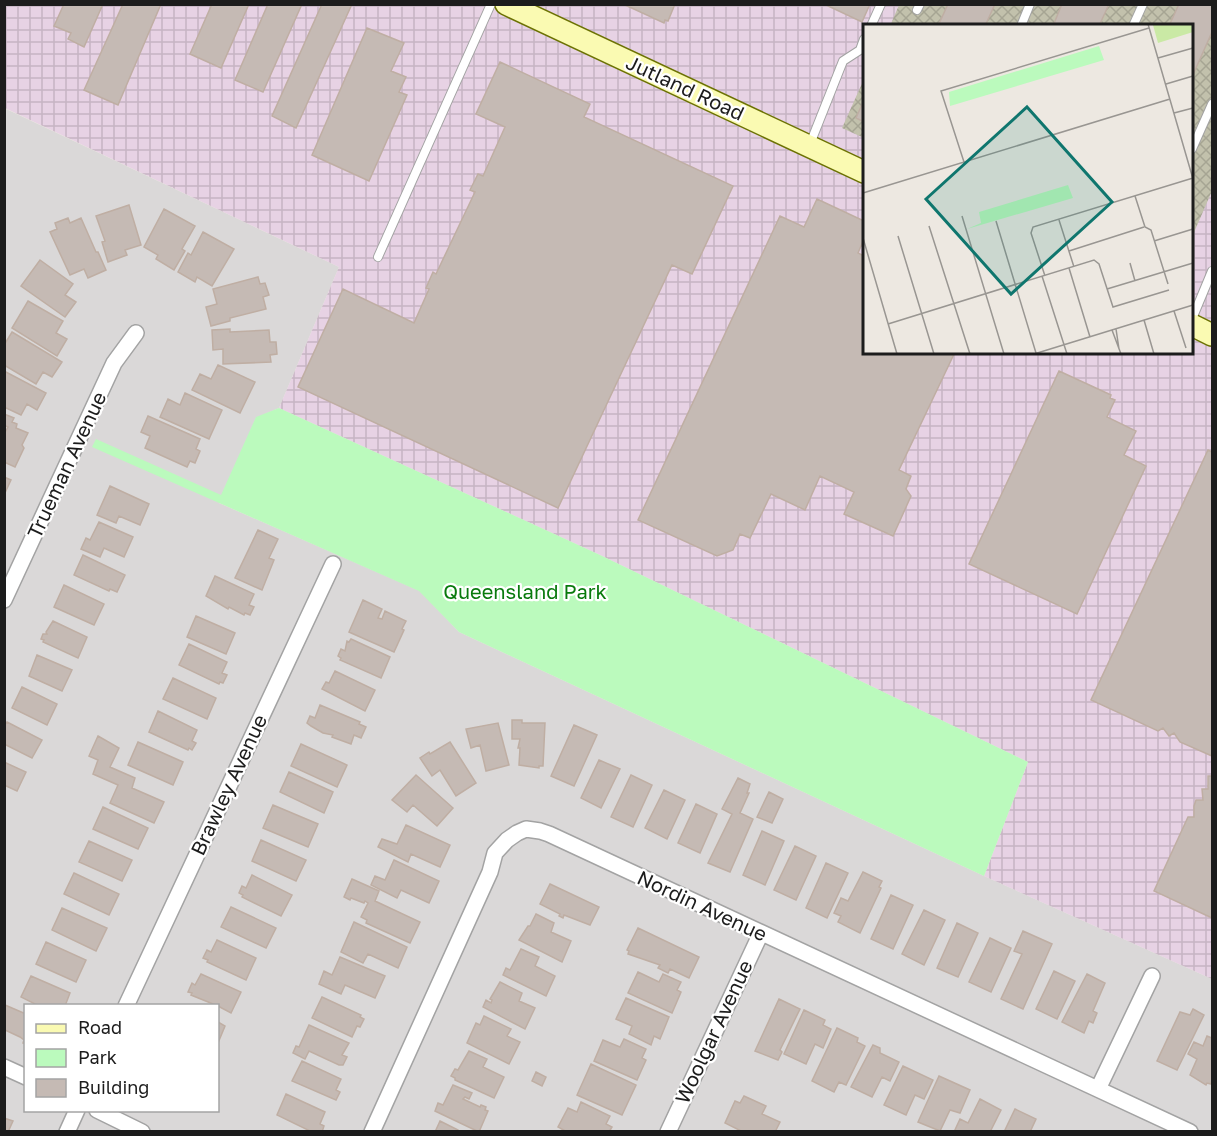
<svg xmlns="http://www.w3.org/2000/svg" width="1217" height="1136" viewBox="0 0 1217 1136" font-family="'Golos Text',sans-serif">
	<defs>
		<pattern id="industrial-grid" width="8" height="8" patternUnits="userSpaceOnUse" patternTransform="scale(1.5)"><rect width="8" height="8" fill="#e7d2e4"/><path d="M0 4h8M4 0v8" fill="none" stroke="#c6b4c3"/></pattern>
		<pattern id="construction-cross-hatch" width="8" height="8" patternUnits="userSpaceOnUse" patternTransform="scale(1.5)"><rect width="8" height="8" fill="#c2c1ac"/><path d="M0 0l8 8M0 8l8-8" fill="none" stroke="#a6a593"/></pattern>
	</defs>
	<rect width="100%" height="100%" fill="#ede8e1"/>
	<path fill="#dad8d8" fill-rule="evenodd" d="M4,108l335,159 -60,141 -23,10 -37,85 201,88 39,41 525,244 228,103v152h-1207zM26,1006h192v104h-192z"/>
	<path fill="url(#industrial-grid)" fill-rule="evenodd" d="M4,5h1208v974l-228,-103 44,-114 -428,-207 -321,-147 60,-141 -334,-159zM864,26h328v326h-328z"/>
	<path fill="url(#construction-cross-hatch)" d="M899,5h313v186l-20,46v-211h-302z
		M864,79v59l-22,-10z"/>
	<path fill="#bbfabd" d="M279,408l321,147 428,207 -44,114 -525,-244 -40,-41 -327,-144 4,-8 125,56 35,-78z"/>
	<path fill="#c5bab4" stroke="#bfaea3" stroke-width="1.5" d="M64,4h39l-19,43 -16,-8 3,-6 -17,-7z
		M123,4h38l-43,101 -34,-15z
		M212,4h37l-28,64 -31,-14z
		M268,4h34l-39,88 -28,-12z
		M322,4h30l-56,124 -24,-12z
		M623,4h52l-7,17 -3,-1 -1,3z
		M824,4h46l-8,18z
		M948,4h47l-10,22h-47z
		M1062,4h47l-10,22h-46z
		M1179,4h33v28l-20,45v-51h-23z
		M367,28l37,15 -13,28 15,6 -7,15 8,3 -38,86 -57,-26z
		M500,62l90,42 -6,13 149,69 -41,88 -20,-9 -114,243 -260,-121 45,-98 71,34 15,-34 -3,-1 7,-16 3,2 39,-82 -5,-2 8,-16 5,2 22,-49 -29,-13z
		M864,100v22l-8,-4z
		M817,199l47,22v18l-6,14 6,3v96h91l-56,118 12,6 -5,13 5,7 -18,40 -49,-22 10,-22 -34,-16 -15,34 -34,-16 -21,44 -10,-4 -7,16 -16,6 -79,-36 142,-304 24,11z
		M129,205l12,40 -16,5 2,5 -19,7 -6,-20 3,-1 -9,-25z
		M164,209l31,17 -13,23 3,2 -11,19 -18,-11 2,-4 -14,-8z
		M68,218l2,5 11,-5 15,34h2l8,18 -18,8 -4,-9 -14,6 -20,-43 7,-3 -2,-6z
		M203,232l31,17 -22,37 -15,-9 -2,5 -17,-10 10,-19 3,2z
		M40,260l33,24 -8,11 11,7 -11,15 -44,-31z
		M258,277l2,7 5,-1 4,12 -6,2 3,12 -36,9v3l-19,5 -5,-19 11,-3 -4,-15z
		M28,301l35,20 -7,12 11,6 -10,17 -45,-28z
		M230,329v3l39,-2 1,12h6l1,12 -7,1 1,7 -48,2v-15l-10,1 -1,-20z
		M12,332l50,30 -10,15 -9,-5 -7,12 -32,-19v-20z
		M218,365l37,17 -15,31 -48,-23 8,-16 11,5z
		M4,371l42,22 -9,17 -10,-6 -6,11 -17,-8z
		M1059,371l52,24 -1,3 5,2 -8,17 29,14 -12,24 22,11 -69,148 -108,-50z
		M185,393l37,17 -13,29 -49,-22 8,-18 12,6z
		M4,414l10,4 -2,4 5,2 -1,4 12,5 -6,12 2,3 -9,19 -11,-5v-28l4,-7 -4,-2z
		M148,416l52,23 -4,10 4,2 -5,12 -5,-2 -3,6 -42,-19 5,-12 -9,-4z
		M1208,450l4,2v304l-32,-14 -6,-9 -5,3 -6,-8 -5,3 -67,-31z
		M4,477l7,3 -7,15z
		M110,486l39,18 -9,21 -21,-9 -3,7 -19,-8z
		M99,522l34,15 -9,20 -20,-9 -4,9 -19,-8 5,-11 4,2z
		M258,530l20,9 -9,19 5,2 -12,30 -27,-12z
		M83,555l42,20 -8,17 -7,-3 -1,2 -35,-16z
		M215,576l39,18 -5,11 5,2 -4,8 -5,-2 -1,2 -15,-8 -1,2 -22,-13z
		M64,585l40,19 -10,21 -40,-18z
		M363,600l19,9 -4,9 4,1 3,-8 21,10 -4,8 2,1 -10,22 -45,-20z
		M196,616l39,17 -9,21 -39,-17z
		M53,621l34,16 -9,21 -35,-16 1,-2 -3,-1 2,-5h4l-1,-2z
		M351,639l39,18 -9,21 -41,-18 1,-2 -3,-2 3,-7 4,2 2,-10 2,1z
		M189,644l38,18 -5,11 5,2 -4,8 -3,-1 -1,2 -40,-19z
		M37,655l35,15 -10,21 -33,-15z
		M335,671l40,19 -10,21 -43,-22 4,-7 3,1z
		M173,678l43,20 -9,21 -44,-20z
		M22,687l35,17 -10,21 -35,-17z
		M320,705l40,17 -1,2 7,3 -5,11 -7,-3 -3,9 -19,-7 1,-2 -10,-2 -12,-7 -4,-3 3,-7 5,2z
		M158,711l39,19 -5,11 4,2 -4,7 -3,-2 -1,2 -39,-18z
		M512,720h10v3h23l-2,43h-4v2l-20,-3 1,-17h-2l2,-9h-8z
		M7,722l35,18 -10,18 -28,-14v-18z
		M498,723l11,42 -23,6 -6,-26 -9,3 -5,-19z
		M574,725l23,10 -23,51 -23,-10z
		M98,736l21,12 -9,19 25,11 -3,10 32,14 -10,21 -44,-20 8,-18 -25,-11 5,-14 -9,-4z
		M138,742l45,20 -10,23 -45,-20z
		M450,742l26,41 -20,13 -16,-26 -8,6 -12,-18 9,-6 1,2z
		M301,744l46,21 -10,22 -46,-21z
		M599,760l21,9 -19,39 -20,-10z
		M4,762l22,10 -9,19 -13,-6z
		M289,772l44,20 -9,21 -44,-21z
		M416,775l37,33 -16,18 -24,-21 -6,7 -15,-12z
		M631,775l21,10 -19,42 -22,-10z
		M1208,776h4v142l-58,-27 34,-74h6v-11l2,-6h7l-1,-11h6z
		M738,778l12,6 -3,9h2l-9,20 13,6 -23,53 -22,-9 24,-49 -10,-5z
		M664,790l21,10 -18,39 -22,-11z
		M769,792l14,7 -11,24 -15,-6z
		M696,804l21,10 -17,39 -22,-10z
		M273,805l45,19 -10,23 -45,-19z
		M103,807l45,21 -10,21 -45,-20z
		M406,825l44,20 -10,22 -29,-13 -3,8 -30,-15 4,-8 15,5z
		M762,831l22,10 -19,44 -22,-10z
		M261,840l45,20 -10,21 -44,-20z
		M89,841l43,19 -10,21 -43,-19z
		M795,846l21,10 -20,44 -22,-10z
		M394,860l45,21 -10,22 -28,-13 -4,8 -26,-13 4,-9 10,4z
		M826,863l22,10 -21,45 -21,-10z
		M863,872l19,9 -3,6 2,1 -21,45 -22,-11 3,-6 -7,-3 7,-15 7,3z
		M74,873l45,21 -10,21 -45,-21z
		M252,875l40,20 -11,21 -39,-19 1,-2 -4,-2 3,-7 4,2z
		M352,879l27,12 -4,10 45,21 -10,21 -44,-20 1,-3 -6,-3 7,-14 -3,-2 -1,2 -13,-5 -1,2 -6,-3z
		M550,884l49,23 -9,18 -26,-10 -1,3 -4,-2 1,-2 -20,-10z
		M891,895l22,10 -20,44 -22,-10z
		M231,907l45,21 -10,20 -45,-21z
		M62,908l45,20 -11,23 -44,-21z
		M924,910l21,10 -21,45 -22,-11z
		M536,914l18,9 -3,9 20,9 -9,21 -43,-22 9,-14h2z
		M354,922l53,25 -9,21 -30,-14 -5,9 -22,-11z
		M957,923l21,10 -20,44 -21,-9z
		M638,928l61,29 -10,21 -19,-9 -2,4 -10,-5 2,-3 -32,-11 1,-3 -2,-1z
		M1023,931l29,13 -29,65 -22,-10 21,-45 -8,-3z
		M990,938l21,10 -20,44 -22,-10z
		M217,940l39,18 -10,22 -39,-18 1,-2 -5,-2 4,-8 4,2z
		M46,942l40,18 -10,22 -40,-18z
		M521,949l18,8 -4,9 20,10 -9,20 -43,-21 3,-7 4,2z
		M340,957l45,19 -10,22 -30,-13 -4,9 -22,-10 5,-13 8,4z
		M1054,971l21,10 -18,38 -21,-10z
		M638,972l21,10 4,-8 18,8 -4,8 4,2 -9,21 -44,-20z
		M201,974l40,18 -10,21 -13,-7 -27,-11 1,-2 -4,-1 4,-9 3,2z
		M1087,974l18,9 -12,28 4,2 -4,10 -4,-2 -5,12 -22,-11z
		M31,976l39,17 -5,13h-26l-18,-9z
		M500,982l22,11 -3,8 16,7 -10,21 -42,-22 3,-7 5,3 1,-3 -2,-1z
		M322,997l39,18 -1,2 4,2 -4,8 -3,-1 -5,11 -40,-19z
		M626,998l43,19 -9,22 -6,-3 -3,9 -22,-11 3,-8 -16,-7z
		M779,999l21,10 -20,41 2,2 -4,8 -23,-9z
		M5,1005l21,9v30l-3,-1 1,-3 -4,-3 -15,-7z
		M1193,1009l11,6 -27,55 -20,-9 23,-49 10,3z
		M804,1010l21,10 -2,5 8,4 -8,19 -8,-4 -9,20 -22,-10z
		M484,1016l27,13 -4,7 13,6 -11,22 -42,-21 9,-20 4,2z
		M218,1022l7,4 -7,17z
		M309,1025l40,18 -7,12 5,2 -4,8h-4l-30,-14 -4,8 -12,-6 3,-7 3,1z
		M837,1028l21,10 -1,4 8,4 -19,39 -7,-3 -5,10 -22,-11z
		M1207,1036l5,2v42l-1,4 -4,-1 -1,2 -16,-10 7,-16 -9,-5 6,-12 9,4z
		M624,1039l22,10 -4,9 4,2 -9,20 -43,-19 9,-21 17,7z
		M873,1045l7,3v5l19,9 -9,19 -8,-4 -10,20 -21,-10z
		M469,1051l18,8 -4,8 21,10 -10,21 -39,-18v-2l-4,-2 4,-7 3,1z
		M302,1061l39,18 -5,11 4,2 -4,8 -44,-19z
		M591,1064l45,21 -14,30 -45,-20z
		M903,1066l30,14 -9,19 -9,-4 -9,20 -22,-10z
		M536,1072l10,5 -4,9 -10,-5z
		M939,1076l31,14 -10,23 -10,-3 -10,21 -22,-9z
		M453,1085l19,8 -3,6 -4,-2 -2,2 17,8 1,-2 5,2 -1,3 3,1 -9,21 -44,-21 3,-8 5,2z
		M286,1094l39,18 -5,12 4,2 -2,6h-10l-35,-17z
		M744,1096l22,10 -4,8 18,8 -5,10h-32l-18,-9 10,-22 5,2z
		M980,1099l21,11 -11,22h-36l6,-13 8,4z
		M581,1102l29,14 -4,8 6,3 -3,5h-42l-9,-5 10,-19 9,4z
		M1015,1109l21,10 -6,13h-26z
		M4,1118l9,3 -5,11h-4z
		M440,1121l18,9v2h-23z"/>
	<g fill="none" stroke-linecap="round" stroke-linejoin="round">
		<defs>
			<path id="lane" d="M917,10l3,-6
				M871,26l10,-22
				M1021,26l9,-22
				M1133,26l10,-22
				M810,144l33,-83 17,-11 4,-11
				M1192,149l20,-45
				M378,257l113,-253
				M1192,319l20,-48"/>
			<path id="street" d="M4,600l110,-237 22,-30
				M126,1006l207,-442
				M4,1067l22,10
				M1098,1089l54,-113
				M97,1110l45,22
				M67,1132l10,-22
				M372,1132l118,-260 5,-19 12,-13 10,-7 9,-4 14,2 9,3 641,298
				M668,1132l93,-199"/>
			<path id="secondary" d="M506,4l358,168
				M1192,325l20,10"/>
		</defs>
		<use href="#lane" stroke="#a3a3a3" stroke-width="10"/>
		<use href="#street" stroke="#a3a3a3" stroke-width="18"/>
		<use href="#secondary" stroke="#6c7203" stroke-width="24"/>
		<use href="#lane" stroke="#fff" stroke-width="8"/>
		<use href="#street" stroke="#fff" stroke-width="15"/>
		<use href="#secondary" stroke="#fafab2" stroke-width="21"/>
	</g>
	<g text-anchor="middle" stroke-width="4.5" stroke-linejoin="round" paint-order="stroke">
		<g font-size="20" fill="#1c1c1c" stroke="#fff">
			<text transform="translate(685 88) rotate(25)" y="7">Jutland Road</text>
			<text transform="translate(67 465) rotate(-65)" y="7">Trueman Avenue</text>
			<text transform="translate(229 785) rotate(-65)" y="7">Brawley Avenue</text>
			<text transform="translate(702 906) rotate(25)" y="7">Nordin Avenue</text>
			<text transform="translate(714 1032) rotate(-65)" y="7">Woolgar Avenue</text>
		</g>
		<g font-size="20" fill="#097a0d" stroke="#fff">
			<text x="525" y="599">Queensland Park</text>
		</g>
	</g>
	<g transform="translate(863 24)">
		<rect width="330" height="330" fill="#ede8e1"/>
		<path d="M330,0v8l-35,11 -5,-18z" fill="#cae9a5"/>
		<path d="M236,22l5,14 -154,46 -1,-14zM205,161l5,13 -106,31 14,-6 -2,-11z" fill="#bbfabd"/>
		<path fill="none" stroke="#999692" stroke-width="1.5" d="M285,0l45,155M295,34l35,-10M303,60l27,-8M311,89l19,-5M101,138l-23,-71 208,-63M0,169l307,-94M272,172l10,31 6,3 17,54M99,192l42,138M196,196l15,47M133,197l40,132M66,202l41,128M35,212l36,118M0,214l34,116M291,217l39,-12M206,227l75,-24M267,239l5,18M206,244l21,69M179,252l25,78M182,252l-14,-43 2,-6 160,-49M244,265l86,-26M311,287l12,37M281,296l10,34M25,300l206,-64 5,4 14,43 56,-17M253,305l3,20M249,306l9,24M171,330l159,-49"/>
		<path fill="#0f766e" fill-opacity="0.15" stroke="#0f766e" stroke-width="3" d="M164,83l85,95 -101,92 -85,-95z"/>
		<rect width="330" height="330" fill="none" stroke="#1c1c1c" stroke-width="3"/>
	</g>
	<rect width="1217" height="1136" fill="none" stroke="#1c1c1c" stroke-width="12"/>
	<rect x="24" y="1004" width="195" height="108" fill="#ffffff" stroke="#a4a4a4" stroke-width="1.5"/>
	<rect x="36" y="1024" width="30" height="9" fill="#fafab2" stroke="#a4a4a4" stroke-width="1.5"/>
	<text x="78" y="1034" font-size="18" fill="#1c1c1c">Road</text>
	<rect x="36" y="1049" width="30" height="18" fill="#bbfabd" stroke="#a4a4a4" stroke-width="1.5"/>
	<text x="78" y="1064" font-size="18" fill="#1c1c1c">Park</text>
	<rect x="36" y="1079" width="30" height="18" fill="#c5bab4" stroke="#a4a4a4" stroke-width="1.5"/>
	<text x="78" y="1094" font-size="18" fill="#1c1c1c">Building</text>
</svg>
